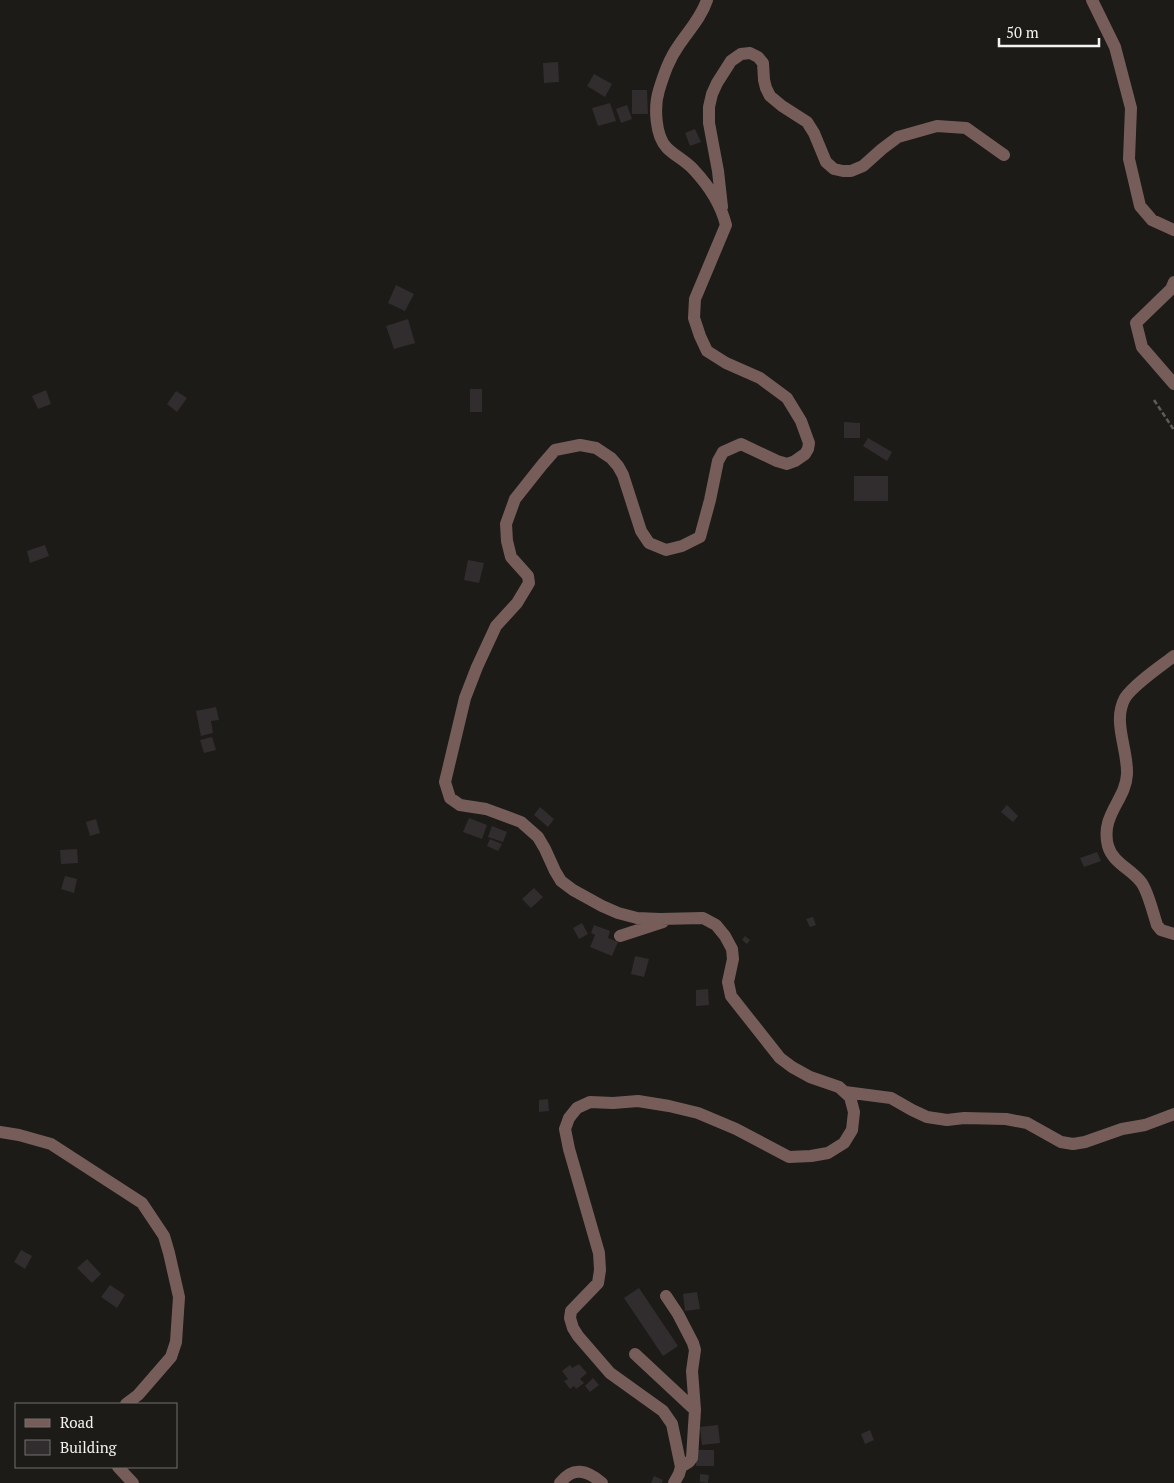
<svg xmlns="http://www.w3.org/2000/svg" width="1174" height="1483" viewBox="0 0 1174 1483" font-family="'PT Serif',serif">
	<rect width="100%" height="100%" fill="#1c1b17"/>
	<path fill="#312d2e" d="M558,62l1,20 -15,1 -1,-20z
		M594,74l18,10 -7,13 -18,-11z
		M632,90h15l1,24h-16z
		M610,103l6,18 -18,5 -6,-18z
		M627,105l5,14 -11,4 -5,-14z
		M695,129l6,13 -11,4 -5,-13z
		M396,285l18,9 -9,17 -17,-8z
		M408,319l7,24 -21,6 -8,-23z
		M470,389h12v23h-12z
		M46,390l5,14 -13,5 -6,-13z
		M176,391l11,7 -10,14 -10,-8z
		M844,422l16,1v15h-16z
		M868,438l24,14 -5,9 -24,-15z
		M854,476h34v25h-34z
		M45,545l4,11 -19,7 -3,-12z
		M468,560l16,3 -5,20 -15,-3z
		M216,707l3,13 -8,1 2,12 -12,3 -5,-25z
		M212,737l4,13 -12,3 -4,-13z
		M1007,805l11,11 -5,6 -12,-10z
		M540,807l14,12 -6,8 -14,-12z
		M469,818l18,7 -5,14 -19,-7z
		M96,819l4,14 -10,3 -4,-14z
		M492,826l15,6 -4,10 -15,-5z
		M490,839l12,5 -4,7 -11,-5z
		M77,849l1,14 -17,1 -1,-14z
		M1097,852l4,9 -17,6 -4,-9z
		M65,876l12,3 -3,14 -13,-4z
		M534,888l9,9 -12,11 -9,-9z
		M813,917l3,8 -6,2 -4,-8z
		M582,923l6,11 -9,5 -6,-11z
		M594,925l16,6 -2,7 10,4 -6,14 -22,-9 5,-12 -4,-2z
		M745,936l5,4 -3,4 -5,-4z
		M635,956l14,3 -5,18 -13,-3z
		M708,989l1,16 -13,1v-16z
		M548,1099l1,12 -10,1v-12z
		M21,1250l11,6 -7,13 -11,-7z
		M87,1259l14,15 -9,9 -15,-15z
		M110,1285l15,10 -8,13 -16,-11z
		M639,1288l39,58 -15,10 -39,-58z
		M697,1292l3,17 -15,2 -2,-17z
		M579,1364l8,9 -7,6 4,4 -8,6 -2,-3 -4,3 -6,-8 4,-2 -6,-8 8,-6 2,3z
		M593,1378l6,7 -9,7 -5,-6z
		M718,1425l2,18 -18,2 -2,-18z
		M870,1430l4,10 -9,4 -4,-10z
		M696,1450h18v16h-18z
		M700,1474l9,1 -1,8 -8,-1z
		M654,1476l9,4 -1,3h-11z"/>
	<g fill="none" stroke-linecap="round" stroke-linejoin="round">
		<path stroke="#5e5d59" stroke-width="2.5" stroke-dasharray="5 2.5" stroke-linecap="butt" d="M1154,400l20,30"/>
		<path stroke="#775d5a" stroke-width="12" d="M1092,0l23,47 16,61 -2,51 11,47 12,14 22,10
			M722,207l-4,-36 -9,-48v-16l3,-13 5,-11 14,-22 10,-7 9,-1 8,4 5,6 1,17 2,8 4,8 12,10 25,16 7,11 12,29 8,7 9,2h8l12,-5 19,-17 16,-12 39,-11 29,2 38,27
			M1174,282l-3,7 -35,34 6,24 32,37
			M1174,656c-13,10 -41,29 -49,42 -13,23 3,51 2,76 -1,26 -27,41 -19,72 5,17 23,23 33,36 7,9 12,31 16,43l4,5 13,4
			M620,936l43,-14
			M845,1092l46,6 21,12 15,7 20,3 17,-2 42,1 21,4 34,19 12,2 12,-2 37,-13 23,-4 29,-11
			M0,1132l19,3 32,9 91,59 22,33 5,17 10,44 -3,45 -5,15 -33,38 -12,9
			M666,1296l12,18 15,29 2,7 -3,21 3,39 -3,48 -3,4 -8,5
			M635,1354l60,56
			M118,1467l15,16
			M560,1483c13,-17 27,-13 42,0
			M674,1483l5,-9 2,-7 -9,-43 -9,-13 -53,-38 -32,-37 -5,-8 -3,-10 1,-7 27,-28 2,-13 -1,-17 -30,-104 -4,-20 4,-11 8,-10 13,-6 23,1 25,-2 31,5 29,7 38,16 53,28 22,-1 17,-3 16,-10 8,-13 2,-18 -4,-15 -11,-10 -29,-10 -18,-10 -12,-9 -49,-62 -3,-14 5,-23 -1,-10 -7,-13 -9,-11 -13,-7 -43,1 -23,-1 -19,-5 -16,-7 -29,-16 -12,-9 -6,-10 -10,-22 -7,-12 -17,-15 -35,-13 -26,-4 -10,-7 -5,-16 20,-84 12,-31 19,-41 21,-23 12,-20 -1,-7 -17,-19 -4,-16 -1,-17 9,-25 27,-34 13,-15 25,-5 16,3 15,10 7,8 5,9 18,56 8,12 17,7 16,-4 18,-9 10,-37 8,-39 5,-9 18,-8 36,17 10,3 8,-3 10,-7 3,-5 1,-6 -8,-22 -14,-23 -27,-20 -34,-15 -19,-12 -7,-15 -6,-18 1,-19 31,-74c-5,-20 -18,-40 -32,-55 -8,-9 -19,-14 -27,-22 -12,-12 -13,-42 -8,-58 5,-16 10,-31 20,-45 10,-15 22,-27 28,-45"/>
	</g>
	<rect x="15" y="1403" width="162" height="65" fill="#1c1b17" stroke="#72716e"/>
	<rect x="25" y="1419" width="25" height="8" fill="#775d5a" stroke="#72716e"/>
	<text x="60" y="1428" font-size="15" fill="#f4f3f1">Road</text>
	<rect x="25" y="1440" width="25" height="15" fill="#312d2e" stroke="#72716e"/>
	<text x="60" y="1453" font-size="15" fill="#f4f3f1">Building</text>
	<path d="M999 38v8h100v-8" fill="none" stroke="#f4f3f1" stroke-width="2.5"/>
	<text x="1006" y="38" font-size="15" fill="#f4f3f1" stroke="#1c1b17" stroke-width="4" paint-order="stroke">50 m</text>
</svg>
